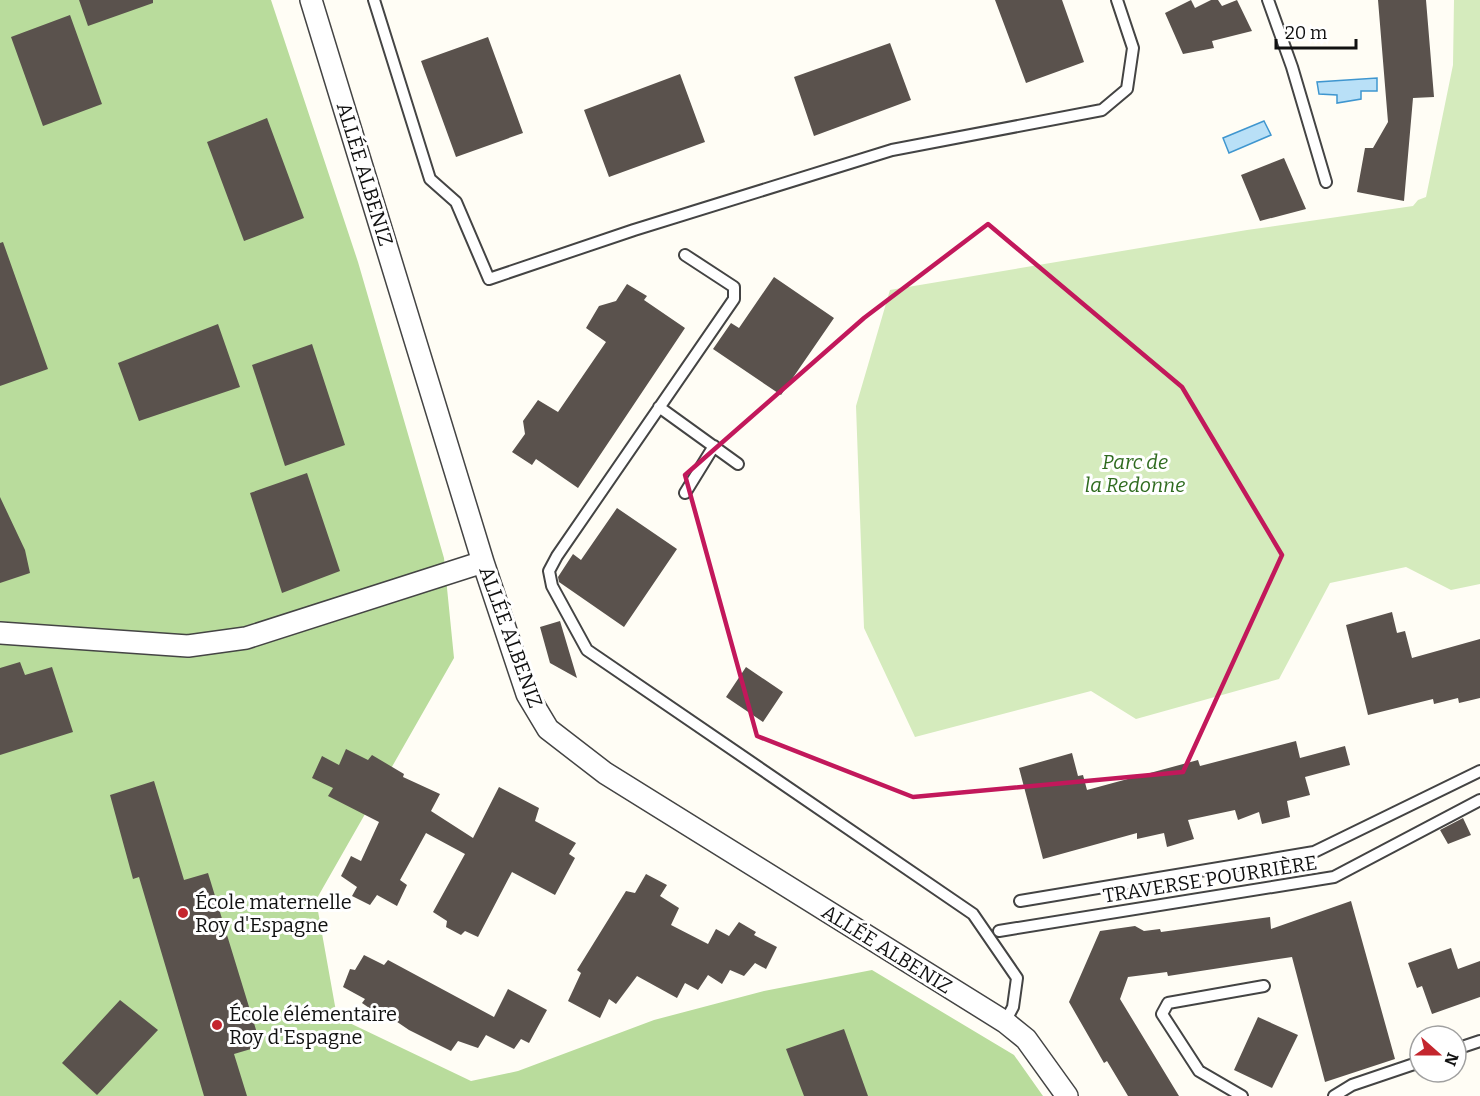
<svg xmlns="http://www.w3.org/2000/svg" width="1480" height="1096" viewBox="0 0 1480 1096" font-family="Bitter,serif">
	<rect width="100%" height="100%" fill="#fffdf5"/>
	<path fill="#d5ebbd" d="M1454,0h26v584l-29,6 -45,-23 -76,16 -51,96 -143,40 -45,-28 -176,46 -51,-109 -8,-222 34,-116 357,-60 166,-24 5,-6 8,-3 27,-132z"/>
	<path fill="#b9dc9c" d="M0,0h271l87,262 86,296 10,100 -138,242 21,117 134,64 47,-10 136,-51 110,-29 108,-21 142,85 29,41h-1043z"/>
	<path fill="#b9e0f7" stroke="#3f96cf" stroke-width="1.5" d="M1377,78v13h-16v8l-24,4v-8l-18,-1 -2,-12z
		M1264,121l7,14 -42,18 -6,-15z"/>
	<path fill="#5a524d" d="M79,0h74v3l-65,23z
		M995,0h67l22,62 -58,21z
		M1191,0l4,8 16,-8h7l4,6 15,-6 15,31 -40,10 2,7 -31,6 -18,-41z
		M1378,0h48l8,97 -21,1 -9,103 -47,-9 8,-44h8l15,-26z
		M70,15l32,89 -59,22 -32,-89z
		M488,37l35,96 -67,24 -35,-96z
		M890,43l21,57 -97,36 -20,-59z
		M680,74l25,68 -96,35 -25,-67z
		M267,118l37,100 -60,23 -37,-99z
		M1284,158l22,51 -46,12 -19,-46z
		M3,242l45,127 -48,17v-143z
		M774,277l60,41 -53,77 -68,-46 18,-26 8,5z
		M627,284l20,12 -3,4 41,28 -107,160 -42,-29 -4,6 -20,-13 13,-18 -2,-13 15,-21 20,12 48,-70 -20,-14 13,-22 17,-5z
		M218,324l22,63 -101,34 -21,-58z
		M312,344l33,101 -60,21 -33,-101z
		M307,473l33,98 -58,22 -32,-100z
		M0,497l25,53 5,23 -30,10z
		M617,508l60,41 -53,78 -65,-45 -1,-5 15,-23 8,6z
		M1392,612l5,21 8,-2 7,27 68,-19v59l-21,5 -1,-5 -24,6 -1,-5 -65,16 -22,-90z
		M560,621l17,57 -27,-15 -10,-36z
		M20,662l5,13 27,-8 21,65 -73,23v-87z
		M746,667l37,25 -20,30 -37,-25z
		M1296,741l4,17 45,-12 5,19 -45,12 5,18 -23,6 3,16 -28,7 -3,-12 -21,8 -3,-10 -47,10 6,19 -27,8 -3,-14 -27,6v-6l-94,26 -24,-91 53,-15 6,23 5,-1 4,15 111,-30 2,6z
		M346,749l22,11 4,-5 32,19 -1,3 37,17 -9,17 42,27 26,-51 40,21 -4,13 41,22 -7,11 6,4 -20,37 -43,-23 -34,65 -13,-6 -4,4 -15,-8 1,-6 -14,-9 32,-58 -39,-21 -26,47 7,5 -10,21 -20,-11 -7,10 -18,-9 5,-9 -16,-11 10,-20 10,5 18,-39 -51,-26 5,-8 -21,-10 10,-22 17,9z
		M154,781l30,99 24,-7 53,173 -27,8 13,42h-43l-65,-219 -6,2 -23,-84z
		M1463,818l8,17 -23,9 -8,-14z
		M646,874l21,11 -7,11 19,12 -8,17 37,19 8,-15 13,7 10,-14 17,10 -2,3 23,12 -11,22 -11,-6 -11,13 -14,-6 -8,14 -14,-9 -10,15 -13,-7 -8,15 -40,-22 -21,28 -7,-5 -9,19 -32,-17 13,-28 -4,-3 49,-79 9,2z
		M1351,901l44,158 -70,23 -33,-125 -124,19 -1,-4 -39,5 -8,22 59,97h-51l-21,-35 -3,2 -35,-61 31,-71 35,-5 9,5 16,-2 1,3 109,-15 1,12z
		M1451,948l7,21 22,-8v36l-48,17 -10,-28 -5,2 -9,-25z
		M364,955l20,10 4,-5 106,57 14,-28 39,21 -18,33 -8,-4 -7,10 -28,-14 -8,13 -20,-7 -7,10 -42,-21 -28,-19 -3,3 -16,-11 3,-4 -22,-12 7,-18 5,1z
		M120,1000l38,30 -61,65 -35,-32z
		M1258,1017l40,18 -26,53 -38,-18z
		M844,1029l24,67h-64l-18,-47z"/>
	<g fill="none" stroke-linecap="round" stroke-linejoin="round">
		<defs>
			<path id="lane" d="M374,0l56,179 26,23 33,77 145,-49 258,-80 210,-40 25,-21 6,-41 -16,-48
				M1268,0l24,67 34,115
				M685,255l49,32v12l-177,257 -8,15 3,15 35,64 386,264 44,64 -4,29 -8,15
				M659,407l79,57
				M685,493l29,-47
				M1020,901l294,-49 166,-81
				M999,931l335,-54 146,-77
				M1456,1049l24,-8
				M1242,1096l-43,-25 -37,-57 6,-11 96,-17
				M1334,1096l18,-11 68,-23"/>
			<path id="street" d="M311,0l172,562 44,132 21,35 57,44 400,249 21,17 41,57
				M0,633l188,13 58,-8 237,-76"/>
		</defs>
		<use href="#lane" stroke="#444" stroke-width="14"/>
		<use href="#street" stroke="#444" stroke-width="24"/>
		<use href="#lane" stroke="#fff" stroke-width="10"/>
		<use href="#street" stroke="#fff" stroke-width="21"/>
	</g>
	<path fill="none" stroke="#c2185b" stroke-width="4.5" stroke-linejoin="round" d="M988,224l194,163 100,168 -99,217 -270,25 -156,-61 -72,-261 179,-157z"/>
	<g fill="#c4262e" stroke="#fff" stroke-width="2">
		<circle cx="183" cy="913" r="6"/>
		<circle cx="217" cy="1025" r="6"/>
	</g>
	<g text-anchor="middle" stroke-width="6" stroke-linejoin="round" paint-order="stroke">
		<g font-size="20" fill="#111" stroke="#fff">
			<text transform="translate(365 174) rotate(73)" y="7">ALLÉE ALBENIZ</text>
			<text transform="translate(511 637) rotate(70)" y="7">ALLÉE ALBENIZ</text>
			<text transform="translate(1210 879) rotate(-9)" y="7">TRAVERSE POURRIÈRE</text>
			<text transform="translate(887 949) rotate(32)" y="7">ALLÉE ALBENIZ</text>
		</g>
		<g font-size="20" font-style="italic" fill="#2f6b1f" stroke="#fff">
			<text x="1135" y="469">Parc de<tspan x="1135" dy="23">la Redonne</tspan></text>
		</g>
		<g font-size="20" fill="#111" stroke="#fff" text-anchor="start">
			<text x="195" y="909">École maternelle<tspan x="195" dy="23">Roy d'Espagne</tspan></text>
			<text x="229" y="1021">École élémentaire<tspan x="229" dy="23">Roy d'Espagne</tspan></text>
		</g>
	</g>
	<g transform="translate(1438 1054) rotate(111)"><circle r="28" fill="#ffffff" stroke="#a0a0a0" stroke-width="1.5"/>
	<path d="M0-4.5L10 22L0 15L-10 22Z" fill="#c4262e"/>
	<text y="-9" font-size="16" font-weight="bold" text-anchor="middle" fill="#111111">N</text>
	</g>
	<path d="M1276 39v9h80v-9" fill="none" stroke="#111111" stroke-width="3"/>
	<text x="1285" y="39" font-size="18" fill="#111111" stroke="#ffffff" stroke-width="4.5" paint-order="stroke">20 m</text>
</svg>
